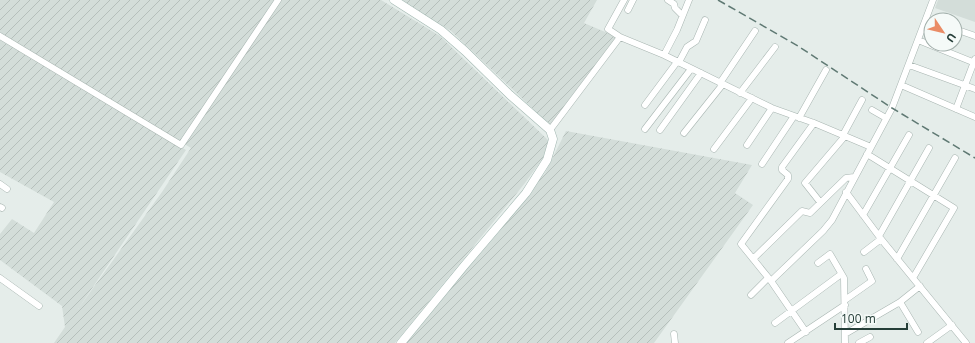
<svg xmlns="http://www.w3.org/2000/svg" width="975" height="343" viewBox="0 0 975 343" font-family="'Open Sans',sans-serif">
	<defs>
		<pattern id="industrial-furrows" width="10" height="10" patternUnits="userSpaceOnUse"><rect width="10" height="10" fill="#d3ddd9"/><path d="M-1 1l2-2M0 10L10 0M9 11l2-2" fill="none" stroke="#b5bfbb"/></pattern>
	</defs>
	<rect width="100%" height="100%" fill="#e5edea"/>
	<path fill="#d3ddd9" d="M938,0h37v22l-40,-14z"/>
	<path fill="url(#industrial-furrows)" d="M0,0h381l59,36 109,105 -6,17 -18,25 -130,160h-341l11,-16 -3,-21 -62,-46v-26l12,-15 22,14 20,-31 -54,-30v-133l186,111 -108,159 84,-117 29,-44 -191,-116z
		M400,0h197l-13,23 33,14 -67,88 -99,-94z
		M566,131l186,34 -17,28 18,12 -99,138h-248l139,-170z"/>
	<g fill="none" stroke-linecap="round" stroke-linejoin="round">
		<defs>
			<path id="street" d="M668,0l6,4 1,4 7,7
				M628,10l5,-10
				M955,29l20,7
				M0,36l181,109 97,-145
				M620,37l-12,-8 16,-29
				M918,40l57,23
				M664,55l13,-25 12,-30
				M679,62l8,-15 9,-6 9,-21
				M909,65l66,24
				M720,83l35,-52
				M901,85l74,32
				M740,93l35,-46
				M645,105l32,-43
				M956,109l19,-50
				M872,110l14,8
				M799,118l27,-48
				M645,129l46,-60
				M550,130l70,-93 44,18 108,53 42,15 57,24
				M660,130l41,-57
				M684,133l39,-49
				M843,135l19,-35
				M747,145l25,-37
				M714,149l38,-51
				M867,154l87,54 -41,70
				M762,164l32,-48
				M0,184l7,5
				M846,192l35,47 85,104
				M820,202l-15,-19 40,-47
				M0,207l2,1
				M863,215l46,-80
				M879,236l50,-88
				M864,252l17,-13
				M753,259l49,-48 8,2 36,-35 8,-1
				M897,259l58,-101
				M818,263l12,-9 14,24 1,65
				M0,278l39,28
				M771,281l52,-50 9,-11 60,-112 41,-108
				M751,295l17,-17
				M845,300l27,-19 -6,-12
				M900,302l18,30
				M775,323l65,-48
				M806,332l-35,-51 -30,-37 47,-65v-4l-6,-5v-3l32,-44
				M674,334l1,9
				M845,334l55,-32 20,-16
				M788,343l57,-38
				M859,343l11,-6
				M927,343l25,-18"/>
			<path id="secondary" d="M394,0l47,30 24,21 45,44 40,35 3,9 -6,21 -21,33 -62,73 -63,77"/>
		</defs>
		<use href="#street" stroke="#a8b5b1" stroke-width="7"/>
		<use href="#secondary" stroke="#a3b8b2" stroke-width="9"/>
		<use href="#street" stroke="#fff" stroke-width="6"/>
		<use href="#secondary" stroke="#fff" stroke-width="8"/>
		<path stroke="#5f7973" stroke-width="1.5" stroke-dasharray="8 4" stroke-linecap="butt" d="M718,0l80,46 94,62 83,50"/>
	</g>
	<g transform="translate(943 32) rotate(125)"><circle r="19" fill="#f5faf8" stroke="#a2afab"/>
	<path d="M0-3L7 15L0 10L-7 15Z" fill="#ea8c66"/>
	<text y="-6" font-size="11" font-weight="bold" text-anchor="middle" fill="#253e38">U</text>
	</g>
	<path d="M835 323v6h72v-6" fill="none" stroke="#253e38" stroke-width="2"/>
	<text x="841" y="323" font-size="12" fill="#253e38" stroke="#f5faf8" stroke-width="3" paint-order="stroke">100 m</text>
</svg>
